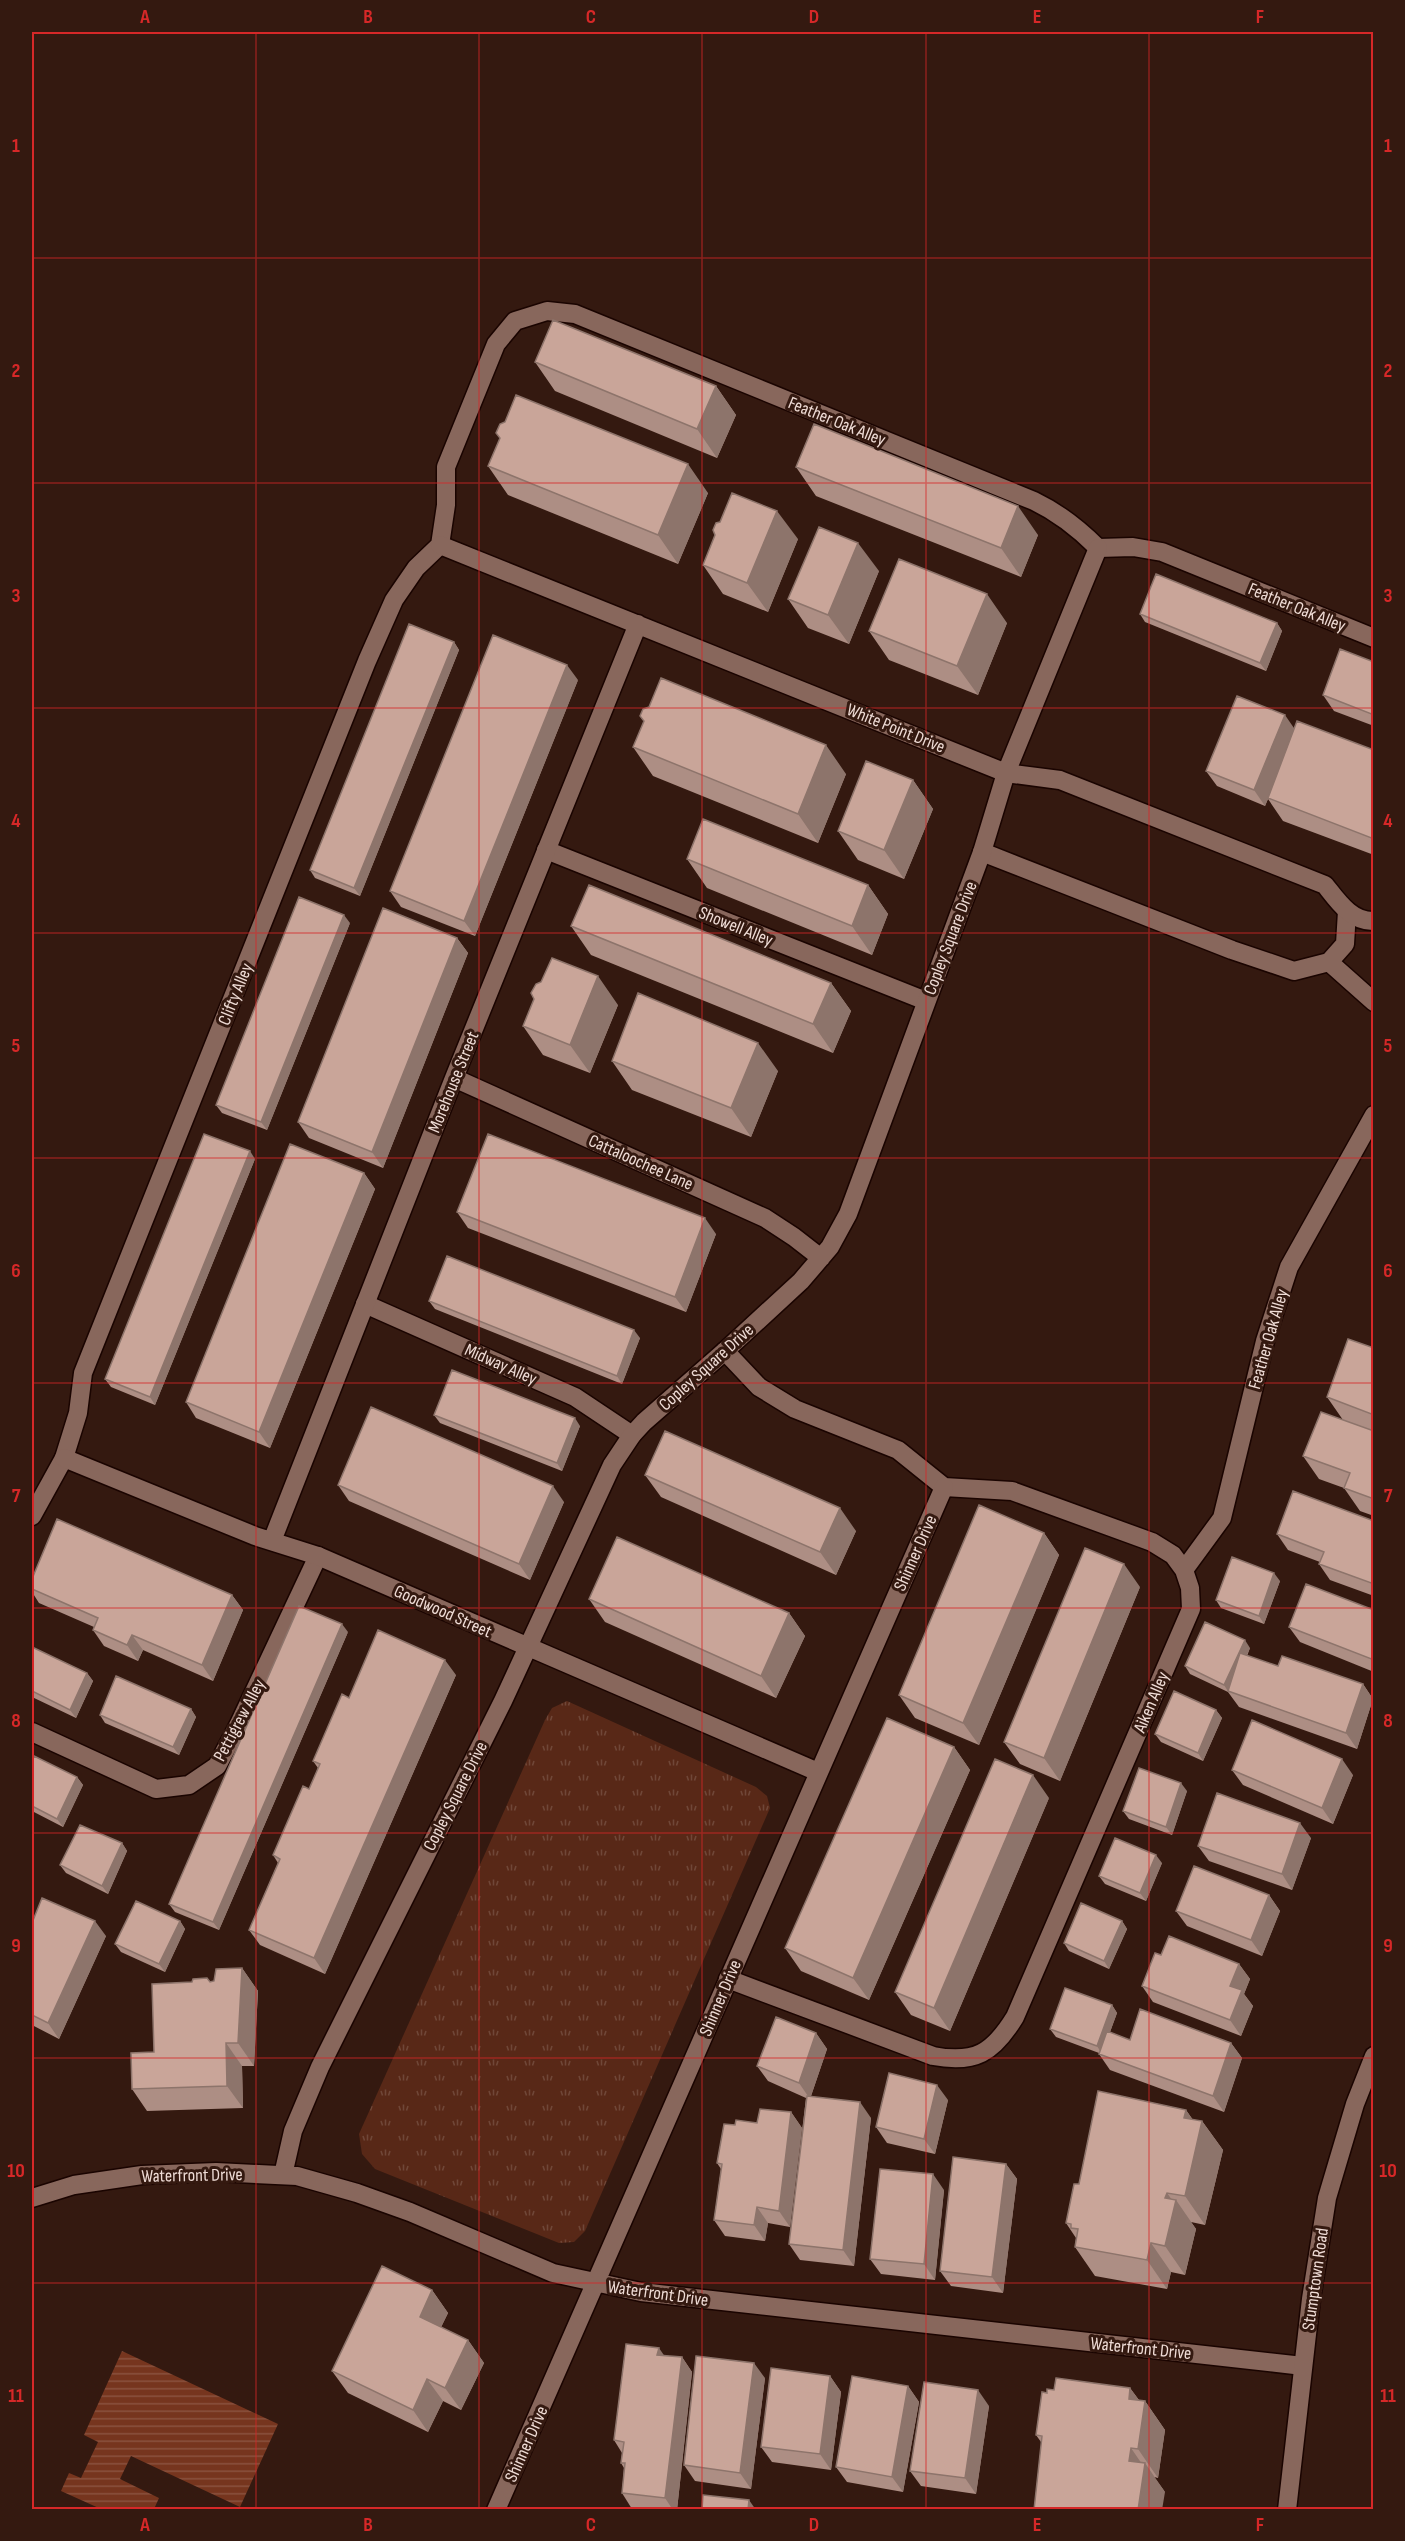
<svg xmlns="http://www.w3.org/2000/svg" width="1405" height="2541" viewBox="0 0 1405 2541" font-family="'Sofia Sans Condensed',sans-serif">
	<defs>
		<pattern id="grass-tufts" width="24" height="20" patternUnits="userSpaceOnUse" patternTransform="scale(1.5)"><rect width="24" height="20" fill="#582817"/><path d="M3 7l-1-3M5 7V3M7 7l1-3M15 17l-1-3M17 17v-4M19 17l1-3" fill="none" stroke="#704738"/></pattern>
		<pattern id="water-rules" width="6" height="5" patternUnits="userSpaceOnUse" patternTransform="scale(1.5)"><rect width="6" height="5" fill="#76351e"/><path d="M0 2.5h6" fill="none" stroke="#8a523e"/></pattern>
	</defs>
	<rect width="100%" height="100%" fill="#341910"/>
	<path fill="url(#grass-tufts)" d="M567,1701l189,86 11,9 3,12 -185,423 -11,11 -15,1 -184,-74 -13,-15 -3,-20 186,-414 7,-12z"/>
	<path fill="url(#water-rules)" d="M122,2351l156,73 -38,83 -109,-51 -11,23 39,19 -5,11h-53l-40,-18 8,-18 12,5 17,-36 -14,-7z"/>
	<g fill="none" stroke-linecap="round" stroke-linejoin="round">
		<defs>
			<path id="lane" d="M546,850l380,151
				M982,852l250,98 62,21 35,-9 16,-18 2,-33
				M1329,962l45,40
				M365,1304l210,93 57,38
				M725,1351l34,36 36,22 103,41 46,37 68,4 140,51 21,13 11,15 6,18 1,21 -176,408c-22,36 -40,47 -82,39l-205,-77
				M32,1516l32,-58 14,-45 5,-40 284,-712 27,-61 22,-32 24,-23 6,-40v-38l50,-123 19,-23 32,-10 28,3 459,187c25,12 44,27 64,47l35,-1 29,5 212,86
				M1184,1570l38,-52 43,-177 24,-74 85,-152
				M32,1732l124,57 33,-4 28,-19 22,-42 79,-168"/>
			<path id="street" d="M440,545l566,228 54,7 265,105c12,15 26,37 49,36
				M454,1078l311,140 29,19 27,21
				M64,1458l191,78 63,20 500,216
				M272,1541l182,-463 184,-454
				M283,2175l10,-44 27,-64 183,-366 109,-236 20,-30 12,-13 81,-71 76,-70 29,-34 18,-33 134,-362 24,-79 92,-225
				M32,2198l42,-13 68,-10 74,-3 81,4 60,17 53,19 143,61 88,19 662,74
				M496,2510l448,-1023"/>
			<path id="secondary" d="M1287,2510l24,-211 16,-101 28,-94 19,-48"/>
		</defs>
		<use href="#lane" stroke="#1a0400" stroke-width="21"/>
		<use href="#street" stroke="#1a0400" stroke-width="21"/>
		<use href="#secondary" stroke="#1a0400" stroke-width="21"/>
		<use href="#lane" stroke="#88675c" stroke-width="18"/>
		<use href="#street" stroke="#88675c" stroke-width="18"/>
		<use href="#secondary" stroke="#88675c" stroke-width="18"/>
	</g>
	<path fill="#ad8e84" d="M535,362l181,24 20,29 -19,43 -162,-67z
		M488,466l220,27 -30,71 -170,-69z
		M796,467l242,68 -17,42 -205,-81z
		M798,539l-30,73 -45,-18 -20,-29z
		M879,571l-30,73 -41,-16 -20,-29z
		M1140,614l137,9 5,8 -16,40 -121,-49z
		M1007,623l-29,72 -89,-35 -20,-29z
		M454,642l5,8 -99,246 -45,-18 -5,-8z
		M1374,662v64l-40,-15 -11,-16z
		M578,680l-103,256 -74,-29 -11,-16z
		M633,747l213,27 -28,69 -165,-67z
		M1374,750v105l-91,-34 -15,-22 -3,7 -48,-20 -11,-15z
		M913,780l20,29 -29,70 -46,-19 -20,-29z
		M687,859l181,26 20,29 -16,41 -165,-67z
		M350,923l-83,207 -45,-17 -6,-8z
		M571,926l260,57 20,28 -18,42 -242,-98z
		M457,938l11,15 -85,215 -74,-30 -11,-16z
		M618,1005l-28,68 -47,-18 -20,-29z
		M612,1061l166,10 -27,66 -119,-47z
		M255,1159l-100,246 -44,-18 -6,-8z
		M364,1173l11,16 -105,259 -74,-30 -10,-16z
		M457,1212l259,22 -30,78 -218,-84z
		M429,1301l211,37 -18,46 -187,-75z
		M1374,1348v168l-14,-5 -16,-23 -25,-9 -16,-23 40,-36 -16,-23z
		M434,1415l146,11 -18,45 -122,-48z
		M645,1475l211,56 -20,44 -175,-78z
		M338,1485l226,17 -34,78 -181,-79z
		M1374,1521v75l-44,-16 -11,-16 1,-2 -32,-12 -11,-16z
		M1044,1533l15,22 -80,190 -64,-27 -16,-23z
		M32,1579l200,16 11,15 -30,71 -70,-31 -5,11 -34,-15 -11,-16 1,-3 -55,-24 -7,-11z
		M1280,1581l-16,43 -43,-16 -5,-8z
		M1140,1587l-80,194 -40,-17 -16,-22z
		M589,1599l200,14 16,23 -29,62 -171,-76z
		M1374,1610v62l-74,-30 -11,-15z
		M348,1632l-129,298 -44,-18 -6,-8z
		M32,1647l55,26 6,8 -17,37 -44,-21z
		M1250,1648l-3,8 31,10 85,18 10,15 -16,50 -118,-42 -11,-15 -38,-18 -5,-8z
		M456,1675l-131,299 -65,-29 -11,-15 29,-67 -5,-8 36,-66 9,-21 -5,-7 36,-63z
		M191,1709l5,8 -17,38 -74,-32 -5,-8z
		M1216,1710l6,8 -19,43 -42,-19 -6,-8z
		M954,1747l16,23 -101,230 -68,-29 -16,-23z
		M32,1762l45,15 6,8 -20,42 -31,-16z
		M1232,1770l121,5 -20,49 -90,-39z
		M1187,1791l-15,44 -43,-16 -6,-8z
		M1049,1798l-99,233 -39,-16 -16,-23z
		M1311,1838l-19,52 -83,-29 -11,-15z
		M122,1843l5,8 -19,43 -42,-21 -6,-8z
		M1162,1863l-16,38 -41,-17 -6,-8z
		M1269,1895l11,16 -18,45 -75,-30 -11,-15z
		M180,1921l5,8 -20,43 -44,-20 -6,-8z
		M1122,1921l5,8 -18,40 -40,-18 -5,-8z
		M32,1923l74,13 -47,103 -27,-14z
		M1239,1964l11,15 -6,15 9,12 -12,30 -88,-34 -11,-16z
		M242,1968l16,23 -4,75h-12l1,42 -96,3 -15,-22 22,-37 56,-70 4,-1z
		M1112,2005l5,8 -7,19 20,8 101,3 11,15 -18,54 -114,-42 -11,-16v-1l-43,-16 -6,-8z
		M816,2033l11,16 -16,47 60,22 -17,148 -54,-6 -11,-16 17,-146 -38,-17 -11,-15z
		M948,2100l-13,54 -48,-11 -11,-16z
		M1186,2110l7,10 9,1 21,29 -18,75 -14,-3 5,7 -11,46 -14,-3 -4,17 -72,-13 -20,-29 1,-9 -10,-15z
		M791,2112l11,16 -12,99 -22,-4 -3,18 -40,-5 -11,-16 7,-51 -4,-6 18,-38 22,-2z
		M1006,2164l11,15 -14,114 -52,-7 -11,-15z
		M944,2190l-9,90 -54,-6 -11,-15z
		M432,2290l16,23 -7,14 27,13 16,23 -23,47 -18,-9 -15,31 -80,-39 -16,-22z
		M664,2356l18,1 10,15 -15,138 -45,-1 -10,-16 2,-25 -3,-5 1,-10 -8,-13z
		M830,2376l11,16 -10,78 -59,-8 -11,-15z
		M765,2378l-14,111 -56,-8 -11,-16z
		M908,2386l11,16 -16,90 -56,-10 -11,-15z
		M1130,2388l9,12 6,1 20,29 -7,48 -4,-1 11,15 -124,-50 -5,-7 11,-42 7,-3z
		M989,2406l-13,88 -55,-8 -11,-15z"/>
	<path fill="#8d746b" d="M716,386l20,29 -19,43 -20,-29z
		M688,464l20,29 -30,71 -20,-29z
		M1018,506l20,29 -17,42 -20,-29z
		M777,511l21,28 -30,73 -21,-29z
		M858,543l21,28 -30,73 -21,-29z
		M987,594l20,29 -29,72 -21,-29z
		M1277,623l5,8 -16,40 -6,-8z
		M454,642l5,8 -99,246 -6,-8z
		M567,665l11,15 -103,256 -11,-15z
		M1285,715l11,16 -31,75 -11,-16z
		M826,745l20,29 -28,69 -20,-29z
		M913,780l20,29 -29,70 -20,-29z
		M868,885l20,29 -16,41 -20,-29z
		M344,915l6,8 -83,207 -6,-8z
		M457,938l11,15 -85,215 -11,-16z
		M598,976l20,29 -28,68 -20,-28z
		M831,983l20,28 -18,42 -20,-29z
		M758,1043l20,28 -27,66 -20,-29z
		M250,1151l5,8 -100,246 -5,-8z
		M364,1173l11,16 -105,259 -11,-16z
		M705,1218l11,16 -30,78 -11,-15z
		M634,1330l6,8 -18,46 -5,-8z
		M575,1418l5,8 -18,45 -5,-8z
		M553,1486l11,16 -34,78 -11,-16z
		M840,1508l16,23 -20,44 -16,-23z
		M1044,1533l15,22 -80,190 -16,-22z
		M1124,1564l16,23 -80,194 -16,-23z
		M1274,1573l6,8 -16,43 -5,-8z
		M232,1595l11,15 -30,71 -11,-16z
		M789,1613l16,23 -29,62 -15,-22z
		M342,1624l6,8 -129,298 -6,-8z
		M132,1635l11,15 -5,11 -11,-16z
		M1245,1640l5,8 -21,45 -5,-8z
		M445,1660l11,15 -131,299 -11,-16z
		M87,1673l6,8 -17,37 -6,-8z
		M1363,1684l10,15 -16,50 -11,-16z
		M191,1709l5,8 -17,38 -6,-8z
		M1216,1710l6,8 -19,43 -5,-8z
		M954,1747l16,23 -101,230 -16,-22z
		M1342,1759l11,16 -20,49 -11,-16z
		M1033,1775l16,23 -99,233 -16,-23z
		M77,1777l6,8 -20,42 -6,-8z
		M1181,1783l6,8 -15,44 -6,-8z
		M1300,1823l11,15 -19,52 -10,-16z
		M122,1843l5,8 -19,43 -6,-8z
		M1156,1855l6,8 -16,38 -6,-8z
		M1269,1895l11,16 -18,45 -11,-16z
		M95,1921l11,15 -47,103 -11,-16z
		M180,1921l5,8 -20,43 -6,-8z
		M1122,1921l5,8 -18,40 -5,-8z
		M1239,1964l11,15 -6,15 9,12 -12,30 -11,-16v-34z
		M242,1968l16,23 -4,75 -16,-23z
		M1112,2005l5,8 -15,41 -5,-8z
		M816,2033l11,16 -17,50 -11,-16z
		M226,2043l16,23 1,42 -16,-22z
		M1231,2043l11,15 -18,54 -11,-16z
		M937,2085l11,15 -13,54 -11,-15z
		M860,2102l11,16 -17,148 -11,-16z
		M1186,2110l14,20 2,-9 21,29 -18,75 -20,-29 -1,-78z
		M791,2112l11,16 -12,99 -11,-16z
		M1006,2164l11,15 -14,114 -11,-16z
		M933,2174l11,16 -9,90 -11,-16z
		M1167,2193l8,11 1,-4 20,29 -11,46 -20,-29v-48z
		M757,2207l11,16 -3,18 -11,-16z
		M1151,2243l20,29 -4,17 -20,-29z
		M432,2290l16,23 -13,27 -15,-23z
		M468,2340l16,23 -23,47 -16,-22z
		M659,2348l11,16 -13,-9z
		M682,2357l10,15 -15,138h-4l-8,-12z
		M754,2363l11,15 -14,111 -11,-16z
		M830,2376l11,16 -10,78 -11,-16z
		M427,2379l16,22 -15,31 -15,-22z
		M908,2386l11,16 -16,90 -11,-15z
		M1130,2388l14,19 1,-6 20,29 -7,48 -20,-29 -9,-50z
		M978,2390l11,16 -13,88 -11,-16z
		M1131,2448l13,19 1,-4 20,29 -3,18h-24l-9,-49z
		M749,2500l7,10h-8z"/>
	<path fill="#c9a599" stroke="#8d746b" stroke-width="1.5" d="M553,320l163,66 -19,43 -162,-67z
		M516,395l172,69 -30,71 -170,-69 12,-28 -4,-5 4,-9 5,-2z
		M814,424l204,82 -17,42 -205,-81z
		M732,493l45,18 -30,72 -44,-18 12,-30 -2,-5 3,-7 4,-1z
		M819,527l39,16 -30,72 -40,-16z
		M899,559l88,35 -30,72 -88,-35z
		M1156,574l121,49 -17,40 -120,-49z
		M409,624l45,18 -100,246 -44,-18z
		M493,635l74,30 -103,256 -74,-30z
		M1340,649l34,13v53l-51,-20z
		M661,678l165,67 -28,69 -165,-67 11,-26 -4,-5 3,-7 6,-2z
		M1237,696l48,19 -31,75 -48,-19z
		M1297,721l77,29v89l-106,-41z
		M866,761l47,19 -29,70 -46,-19z
		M703,819l165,66 -16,41 -165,-67z
		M589,885l242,98 -18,41 -242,-98z
		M299,897l45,18 -83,207 -45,-17z
		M383,908l74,30 -85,214 -74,-30z
		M552,958l46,18 -28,69 -47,-19 11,-27 -3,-6 5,-9 5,-2z
		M638,993l120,50 -27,65 -119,-47z
		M204,1134l46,17 -100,246 -45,-18z
		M488,1134l217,84 -30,79 -218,-85z
		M290,1144l74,29 -105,259 -73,-30z
		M447,1256l187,74 -17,46 -188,-75z
		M1348,1339l26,9v67l-47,-18z
		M452,1370l123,48 -18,45 -123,-48z
		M371,1407l182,79 -34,78 -181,-79z
		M1321,1412l53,19v68l-30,-11 6,-15 -47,-17z
		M665,1431l175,77 -20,44 -175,-77z
		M1293,1491l81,30v63l-55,-20 5,-12 -47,-18z
		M979,1505l65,28 -81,190 -64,-28z
		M57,1519l175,76 -30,70 -70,-30 -5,10 -34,-15 5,-12 -66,-29v-10z
		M617,1537l172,76 -28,63 -172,-77z
		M1085,1548l39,16 -80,194 -40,-16z
		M1232,1557l42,16 -15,43 -43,-16z
		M1306,1584l68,26v50l-85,-33z
		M299,1606l43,18 -129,298 -44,-18z
		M1205,1622l40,18 -21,45 -39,-19z
		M378,1630l67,30 -131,298 -65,-28 31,-71 -7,-4 30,-69 6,3 11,-25 -7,-3 29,-67 7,4z
		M32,1647l55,26 -17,37 -38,-19z
		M1240,1653l38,13 4,-10 81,28 -17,49 -118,-42z
		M116,1676l75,33 -18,38 -73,-32z
		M1174,1691l42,19 -18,43 -43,-19z
		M887,1718l67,29 -101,231 -68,-30z
		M1252,1720l90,39 -20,49 -90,-38z
		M34,1756l43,21 -20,42 -25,-13v-44z
		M995,1759l38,16 -99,233 -39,-16z
		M1139,1768l42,15 -15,44 -43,-16z
		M1217,1793l83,30 -18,51 -84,-28z
		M80,1825l42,18 -20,43 -42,-21z
		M1115,1838l41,17 -16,38 -41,-17z
		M1194,1866l75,29 -18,45 -75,-29z
		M42,1898l53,23 -47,102 -16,-8v-92z
		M136,1901l44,20 -21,43 -44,-20z
		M1081,1903l41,18 -18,40 -40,-18z
		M1169,1936l70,28 -9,22 12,4 -12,30 -88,-34 13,-33 6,2z
		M242,1968l-4,75h-12l1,43 -95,3 -1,-36 23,-1 -2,-68 40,-2 1,-3 14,-1 3,4 4,-1 2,-12z
		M1065,1988l47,17 -15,41 -47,-17z
		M1140,2009l91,34 -18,53 -114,-42 8,-23 23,9z
		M776,2017l40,16 -17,50 -42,-17z
		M889,2073l48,12 -13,54 -48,-12z
		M1098,2091l88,19 -2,8 18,3 -17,75 -18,-3 -2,5 11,2 -11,46 -14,-3 -4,17 -72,-13 3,-18 -7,-1v-4l-5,-1 8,-39h5z
		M807,2096l53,6 -17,148 -54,-6z
		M760,2109l31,3 -12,99 -22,-4 -3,18 -40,-5 8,-56 -5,-1 7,-39 11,1 1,-5 21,3z
		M953,2157l53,7 -14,113 -52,-6z
		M880,2169l53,5 -9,90 -54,-5z
		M382,2266l50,24 -12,27 48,23 -23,48 -18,-9 -14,31 -81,-39z
		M626,2344l33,4 -2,7 25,2 -17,141 -43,-5 3,-30h-4l3,-21 -10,-2z
		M696,2356l58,7 -14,110 -56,-8z
		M771,2368l59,8 -10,78 -59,-7z
		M852,2376l56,10 -16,91 -56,-10z
		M1056,2378l74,10 -1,11 16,2 -7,48 -7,-1 -2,13 16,2 -7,47h-104l8,-74 -6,-1 6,-43 5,1v-4l7,1z
		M924,2382l54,8 -13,88 -55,-7z
		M703,2495l46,5 -1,10h-46z"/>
	<path fill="none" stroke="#d62828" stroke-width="1.5" stroke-opacity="0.55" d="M256,32v2478M479,32v2478M702,32v2478M926,32v2478M1149,32v2478M32,258h1342M32,483h1342M32,708h1342M32,933h1342M32,1158h1342M32,1383h1342M32,1608h1342M32,1833h1342M32,2058h1342M32,2283h1342"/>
	<g text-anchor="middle" stroke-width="6" stroke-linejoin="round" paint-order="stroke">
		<g font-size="18" fill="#efdcd6" stroke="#341910">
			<text transform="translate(837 421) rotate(22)" y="6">Feather Oak Alley</text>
			<text transform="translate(1297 607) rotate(22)" y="6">Feather Oak Alley</text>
			<text transform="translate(896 728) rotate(22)" y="6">White Point Drive</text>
			<text transform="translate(736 926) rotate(22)" y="6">Showell Alley</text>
			<text transform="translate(950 938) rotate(-69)" y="6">Copley Square Drive</text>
			<text transform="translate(235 994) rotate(-68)" y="6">Clifty Alley</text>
			<text transform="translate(453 1082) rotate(-68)" y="6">Morehouse Street</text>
			<text transform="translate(641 1162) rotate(24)" y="6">Cattaloochee Lane</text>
			<text transform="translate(1268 1339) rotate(-74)" y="6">Feather Oak Alley</text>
			<text transform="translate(501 1364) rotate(24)" y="6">Midway Alley</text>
			<text transform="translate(706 1367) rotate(-42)" y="6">Copley Square Drive</text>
			<text transform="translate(915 1553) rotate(-66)" y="6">Shinner Drive</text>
			<text transform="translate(443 1611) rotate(24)" y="6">Goodwood Street</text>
			<text transform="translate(1151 1702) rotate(-67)" y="6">Aiken Alley</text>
			<text transform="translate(239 1720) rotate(-62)" y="6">Pettigrew Alley</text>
			<text transform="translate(455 1796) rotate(-63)" y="6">Copley Square Drive</text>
			<text transform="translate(720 1998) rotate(-67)" y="6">Shinner Drive</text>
			<text transform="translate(192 2175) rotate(-1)" y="6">Waterfront Drive</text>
			<text transform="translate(1315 2279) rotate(-82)" y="6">Stumptown Road</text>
			<text transform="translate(658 2293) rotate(8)" y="6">Waterfront Drive</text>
			<text transform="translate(1141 2348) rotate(6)" y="6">Waterfront Drive</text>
			<text transform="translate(526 2444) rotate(-66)" y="6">Shinner Drive</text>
		</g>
	</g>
	<rect width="1405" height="2541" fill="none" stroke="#341910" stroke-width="66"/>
	<rect x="33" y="33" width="1339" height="2475" fill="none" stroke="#d62828" stroke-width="2"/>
	<g font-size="20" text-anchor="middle" font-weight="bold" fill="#d62828">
		<text x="145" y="23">A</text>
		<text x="368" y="23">B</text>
		<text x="591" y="23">C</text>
		<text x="814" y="23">D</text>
		<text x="1037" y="23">E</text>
		<text x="1260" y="23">F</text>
		<text x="16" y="152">1</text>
		<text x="1388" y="152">1</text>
		<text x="16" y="377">2</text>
		<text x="1388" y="377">2</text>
		<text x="16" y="602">3</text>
		<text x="1388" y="602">3</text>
		<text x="16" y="827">4</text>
		<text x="1388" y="827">4</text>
		<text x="16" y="1052">5</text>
		<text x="1388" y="1052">5</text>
		<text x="16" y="1277">6</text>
		<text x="1388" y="1277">6</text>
		<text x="16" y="1502">7</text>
		<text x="1388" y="1502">7</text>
		<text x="16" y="1727">8</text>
		<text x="1388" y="1727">8</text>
		<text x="16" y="1952">9</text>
		<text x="1388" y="1952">9</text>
		<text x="16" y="2177">10</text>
		<text x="1388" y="2177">10</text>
		<text x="16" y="2402">11</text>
		<text x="1388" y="2402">11</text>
		<text x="145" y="2531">A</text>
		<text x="368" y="2531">B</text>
		<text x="591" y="2531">C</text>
		<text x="814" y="2531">D</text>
		<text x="1037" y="2531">E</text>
		<text x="1260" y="2531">F</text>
	</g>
</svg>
